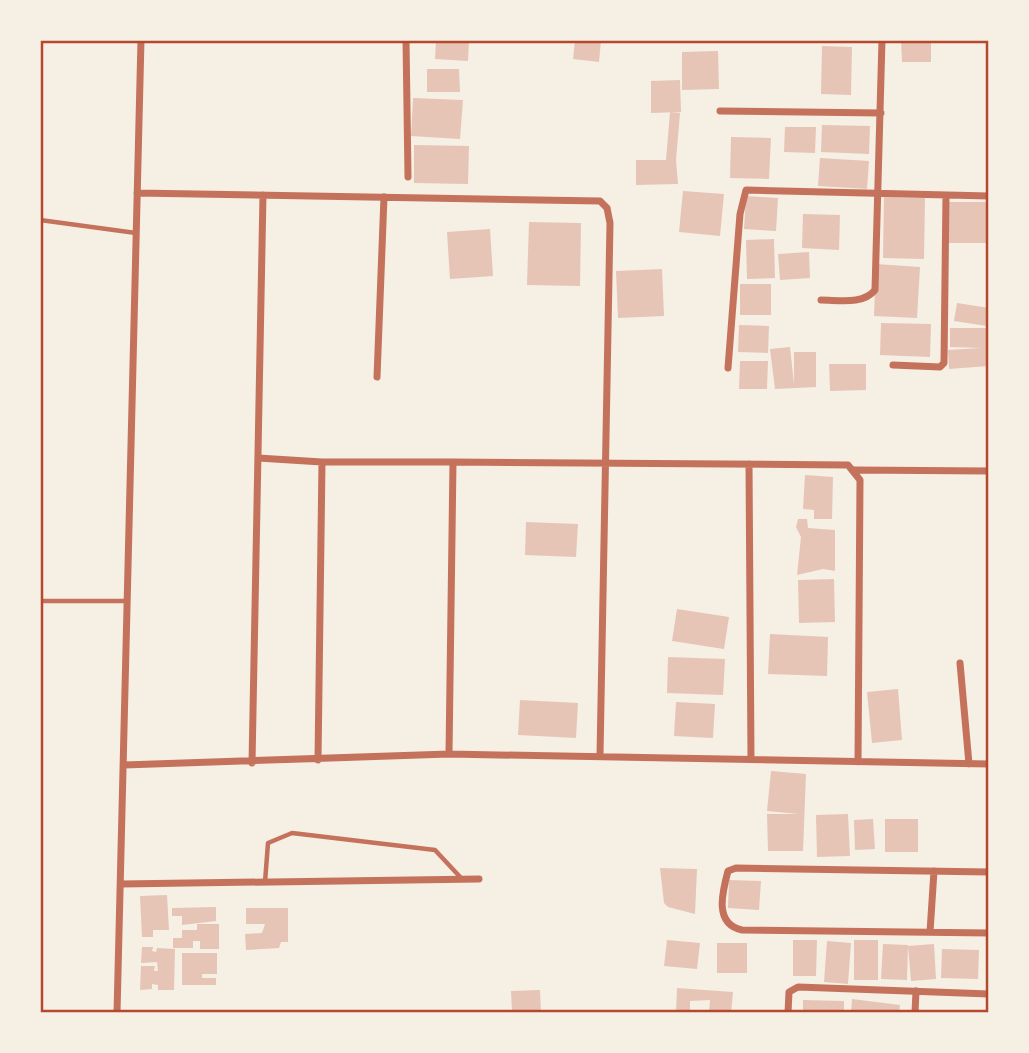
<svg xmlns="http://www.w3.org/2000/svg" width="1029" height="1053" viewBox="0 0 1029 1053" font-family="Signika,sans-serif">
	<rect width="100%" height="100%" fill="#f6efe4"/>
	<path fill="#e6c5b7" d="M436,40h33l-1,21 -33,-2z
		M575,40h26l-2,22 -26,-3z
		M901,40h30v22h-29z
		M822,46l30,1 -1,48 -30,-1z
		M718,51l1,38 -37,1v-38z
		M427,69h32l1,23h-33z
		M680,80l1,32 -30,1v-32z
		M413,98l50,2 -3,39 -49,-3z
		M670,112l10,1 -4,47 2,24 -42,1v-25h30z
		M822,125l48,1 -1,28 -48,-2z
		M785,127h31l-1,26 -31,-1z
		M731,137l40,1 -2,41 -39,-1z
		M414,145l55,1 -1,38 -54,-1z
		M820,158l49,3 -2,28 -49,-3z
		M683,191l41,3 -4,42 -41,-4z
		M746,196l32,2 -2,33 -32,-2z
		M884,197l41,1 -1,61 -41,-1z
		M947,202h41v41h-41z
		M803,214l37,1 -1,35 -37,-2z
		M529,222l52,1 -1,63 -53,-1z
		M490,229l3,47 -43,3 -3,-47z
		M774,239l1,39 -28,1 -1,-39z
		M809,252l1,26 -30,2 -2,-26z
		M876,264l44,3 -3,51 -43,-2z
		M662,269l2,47 -46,2 -2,-47z
		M740,284h31v31h-31z
		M957,303l32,5 -2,18 -33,-5z
		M881,323l50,1 -1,33 -50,-2z
		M739,325l30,1 -1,27 -30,-1z
		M950,328h38l1,38 -40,3 -1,-19 33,-2 -31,-1z
		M790,347l4,37v-32h22v35l-41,2 -5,-40z
		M740,361h28l-1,28h-28z
		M829,364h37v26l-36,1z
		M805,475l28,2 -1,42h-18v-9l-11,-1z
		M798,519h9l1,9 27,2v41l-12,-2 -26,6 4,-38 -5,-10z
		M526,522l52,2 -2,33 -51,-2z
		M834,579l1,43 -36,1 -1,-43z
		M677,609l52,8 -5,32 -52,-8z
		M770,634l58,3 -1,39 -59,-2z
		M668,657l57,2 -2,36 -56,-2z
		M898,689l4,51 -30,3 -5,-51z
		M520,700l58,3 -2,35 -58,-3z
		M676,702l39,2 -2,34 -39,-2z
		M771,771l35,3 -3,77h-35l-1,-37h32l-32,-3z
		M848,814l2,42 -33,1 -1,-42z
		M873,819l2,30 -20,1 -1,-30z
		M885,819h33v33h-33z
		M660,868l37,1 -2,45 -27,-7 -4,-4z
		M729,880l32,1 -2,29 -31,-2z
		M167,895l2,35h-16v7h-11l-2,-41z
		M216,907v14l-34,4v-9h-10v-8z
		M246,908h42v34h-7l-2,6 -33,2 -1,-16 17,-1 3,-9h-19z
		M197,924h22v25h-19v-8h-7v7h-20v-10h9v-8h15z
		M667,940l33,3 -3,26 -33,-3z
		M793,940h24l-1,36h-23z
		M854,940h24v40h-24z
		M827,941l24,2 -3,41 -24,-2z
		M717,943h30v30h-30z
		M883,944l25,1 -1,35 -26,-1z
		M934,944l2,35 -25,2 -3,-35z
		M142,947h11l-1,4 4,1 1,-4 18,1 -1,41h-16v-5l-6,-1v5l-12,1 1,-24h14l-1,5h4l-1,-9 -16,1z
		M942,949l37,1 -1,29 -37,-1z
		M182,953h35v21h-15v4h14v7h-34z
		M677,988l56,4 -2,21h-22l1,-13 -20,1v12h-14z
		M540,990l1,23 -29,-1 -1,-21z
		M852,999l48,6 -1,8h-48z
		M803,1000l41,1v12h-41z"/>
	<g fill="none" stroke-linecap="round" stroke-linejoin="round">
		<path stroke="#c5725c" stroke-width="4.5" d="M40,220l96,13
			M40,601h87
			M265,882l3,-39 24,-10 143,17 27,29"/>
		<path stroke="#c5725c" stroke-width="7" d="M406,40l2,137
			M720,111l161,2
			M137,193l463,8 7,7 3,15 -10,532
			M821,300c18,0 42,5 54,-10l7,-250
			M893,365l47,2 4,-4 2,-168
			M728,368l12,-154 6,-24 243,6
			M377,377l7,-180
			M258,458l64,4 -4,298
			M322,462h131
			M749,464l2,294
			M854,470l135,1
			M960,663l9,101
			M449,754l4,-292 395,3 12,15 -2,282
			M252,763l11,-568
			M124,765l325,-11 540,10
			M989,872l-253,-4 -8,3c-6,22 -14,53 14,59l247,3
			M121,884l358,-5
			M930,932l4,-61
			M117,1013l24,-973
			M788,1013l1,-21 9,-5 191,7
			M915,1013l1,-22"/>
	</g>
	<rect width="1029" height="1053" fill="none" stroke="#f6efe4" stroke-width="84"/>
	<rect x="42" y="42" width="945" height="969" fill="none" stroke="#b5482f" stroke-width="2.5"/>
</svg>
